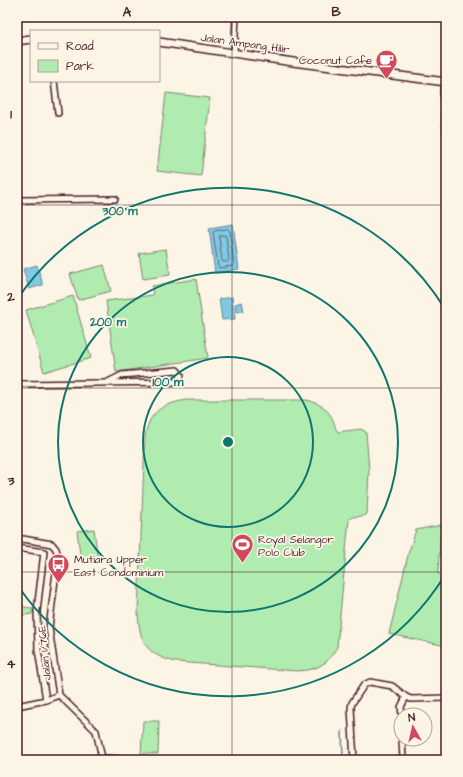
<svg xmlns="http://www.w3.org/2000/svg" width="463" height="777" viewBox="0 0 463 777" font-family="'Architects Daughter',sans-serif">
	<rect width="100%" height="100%" fill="#fcf5e5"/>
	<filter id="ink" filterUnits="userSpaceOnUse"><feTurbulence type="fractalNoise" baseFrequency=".025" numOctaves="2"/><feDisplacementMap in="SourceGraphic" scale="8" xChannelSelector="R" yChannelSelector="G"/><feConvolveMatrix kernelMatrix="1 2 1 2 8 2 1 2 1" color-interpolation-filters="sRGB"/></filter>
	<g filter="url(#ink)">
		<path fill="#b0ebb0" stroke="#7d856e" d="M166,93l44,5 -9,78 -44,-5z
			M166,249l4,26 -27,4 -4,-26z
			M104,265l7,26 -33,9 -8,-26z
			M196,279l12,79 -92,14 -10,-71 47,-6 -1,-9z
			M73,296l18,62 -47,14 -18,-62z
			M187,400h120c11,3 21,8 26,20 2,4 2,9 5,12l23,-3 5,3 3,38 -2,44 -3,2 -12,1 -3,2 -12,128 -5,8 -6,7 -8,5 -10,3 -11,1 -121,-9c-31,-7 -37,-21 -38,-51l7,-174c4,-26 17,-33 42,-37z
			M441,525l-3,49 8,1v71l-57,-12 20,-83 7,-21z
			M94,529l4,30 -17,3 -4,-31z
			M17,606l15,2v6l-15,2z
			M143,721h16l-1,33h-17z"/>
		<path fill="#81c9e2" stroke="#6b8599" d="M233,224l6,45 -24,4 -6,-45z
			M37,265l6,20 -14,4 -6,-20z
			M232,297l3,22 -13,1 -3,-21z
			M242,302l2,9 -8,1 -1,-8z"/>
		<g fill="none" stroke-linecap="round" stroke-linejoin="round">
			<path stroke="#606374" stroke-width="1" d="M228,229l2,2 4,34 -1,1 -14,2 -1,-2 -5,-34 2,-1z
				M221,235h3l2,1 3,24 -2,2h-3l-2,-1 -3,-24z"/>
			<path stroke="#6b8599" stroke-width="1.5" d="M342,731l1,29"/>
			<defs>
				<path id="street" d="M234,53l2,-36
					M54,81l4,32
					M445,82l-2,10 3,38
					M17,200l98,-1
					M17,384l160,-2 4,-7 -4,-5 -55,5 -14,7
					M17,538l35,6 4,5 2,7 -9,72 10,67 37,36 6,27
					M17,548l27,4 -7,59 1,38 8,51
					M17,706l29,-6 13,-5
					M402,715l-1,-8 5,-10
					M402,739l1,21
					M93,760l9,-2 39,2
					M354,760l-3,-52 1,-5 12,-18 6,-3 22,4 14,11 5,2 35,-1"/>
				<path id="secondary" d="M17,41l14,-2
					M159,42l134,20 153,20"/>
			</defs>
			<use href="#street" stroke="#4a1f2b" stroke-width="8"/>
			<use href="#secondary" stroke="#4a1f2b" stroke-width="10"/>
			<use href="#street" stroke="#fcf5e5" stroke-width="5"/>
			<use href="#secondary" stroke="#fcf5e5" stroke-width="7"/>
		</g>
	</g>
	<path fill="none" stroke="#4a1f2b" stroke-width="1" stroke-opacity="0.55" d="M232,17v743M17,205h429M17,388h429M17,572h429"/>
	<g fill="none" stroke="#0f766e" stroke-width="2">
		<circle cx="228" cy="442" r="85"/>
		<circle cx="228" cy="442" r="170"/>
		<path d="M445 575A255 255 0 0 1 18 586M18 298A255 255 0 0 1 445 309"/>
	</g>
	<defs>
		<symbol id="cafe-pin" viewBox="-11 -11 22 30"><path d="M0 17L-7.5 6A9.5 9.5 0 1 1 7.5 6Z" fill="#d1495b" stroke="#fcf5e5"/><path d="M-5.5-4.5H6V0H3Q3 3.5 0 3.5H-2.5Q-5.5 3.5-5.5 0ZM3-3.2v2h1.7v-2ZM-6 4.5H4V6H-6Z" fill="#fff"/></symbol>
		<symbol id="stadium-pin" viewBox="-11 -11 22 30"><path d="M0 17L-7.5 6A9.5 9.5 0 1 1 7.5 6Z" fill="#d1495b" stroke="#fcf5e5"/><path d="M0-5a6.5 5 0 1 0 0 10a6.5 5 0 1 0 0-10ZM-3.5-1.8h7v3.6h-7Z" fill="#fff"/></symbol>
		<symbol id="bus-pin" viewBox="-11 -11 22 30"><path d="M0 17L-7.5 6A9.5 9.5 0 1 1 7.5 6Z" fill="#d1495b" stroke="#fcf5e5"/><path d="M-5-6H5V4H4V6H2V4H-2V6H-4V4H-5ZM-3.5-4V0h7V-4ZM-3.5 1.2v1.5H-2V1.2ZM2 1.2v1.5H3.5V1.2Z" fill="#fff"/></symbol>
	</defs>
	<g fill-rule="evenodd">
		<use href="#cafe-pin" x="374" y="48" width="25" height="34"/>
		<use href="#stadium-pin" x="230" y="532" width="25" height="34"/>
		<use href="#bus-pin" x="46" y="552" width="25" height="34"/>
	</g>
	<g text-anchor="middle" stroke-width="3.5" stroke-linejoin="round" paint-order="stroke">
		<g font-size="11" fill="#4a1f2b" stroke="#fcf5e5">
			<text transform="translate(245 43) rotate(8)" y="4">Jalan Ampang Hilir</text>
			<text transform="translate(44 653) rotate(-96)" y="4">Jalan 1/76E</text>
		</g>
		<g font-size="11" fill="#4a1f2b" stroke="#fcf5e5" text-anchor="start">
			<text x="372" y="64" text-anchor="end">Coconut Cafe</text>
			<text x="258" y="543">Royal Selangor<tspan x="258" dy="13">Polo Club</tspan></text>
			<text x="74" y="563">Mutiara Upper<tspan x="74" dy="13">East Condominium</tspan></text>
		</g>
	</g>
	<circle cx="228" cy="442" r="6" fill="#0f766e" stroke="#fcf5e5" stroke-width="2"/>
	<g font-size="12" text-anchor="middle" font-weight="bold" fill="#0f766e" stroke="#fcf5e5" stroke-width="3.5" stroke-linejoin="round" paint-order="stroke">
		<text x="120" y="215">300 m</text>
		<text x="108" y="326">200 m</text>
		<text x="168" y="386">100 m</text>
	</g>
	<rect width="463" height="777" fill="none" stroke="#fcf5e5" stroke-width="44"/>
	<rect x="30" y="30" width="130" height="52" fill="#fcf5e5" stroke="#b59f9b"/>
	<rect x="38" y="43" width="20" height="6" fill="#fcf5e5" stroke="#b59f9b"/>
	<text x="66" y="50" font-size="12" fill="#4a1f2b">Road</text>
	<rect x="38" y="60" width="20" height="12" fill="#b0ebb0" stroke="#b59f9b"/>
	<text x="66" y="70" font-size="12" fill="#4a1f2b">Park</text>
	<g transform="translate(413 727) rotate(352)"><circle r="19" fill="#fcf5e5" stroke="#b59f9b"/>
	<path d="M0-3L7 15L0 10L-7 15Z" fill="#d1495b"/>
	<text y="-6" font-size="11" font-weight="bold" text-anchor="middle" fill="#4a1f2b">N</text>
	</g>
	<rect x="22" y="22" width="419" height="733" fill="none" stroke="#4a1f2b" stroke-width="1.5"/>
	<g font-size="13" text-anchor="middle" font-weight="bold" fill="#4a1f2b">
		<text x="127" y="16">A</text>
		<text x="336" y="16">B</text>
		<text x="11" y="118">1</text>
		<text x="11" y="301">2</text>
		<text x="11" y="485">3</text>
		<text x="11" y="668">4</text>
	</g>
</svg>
